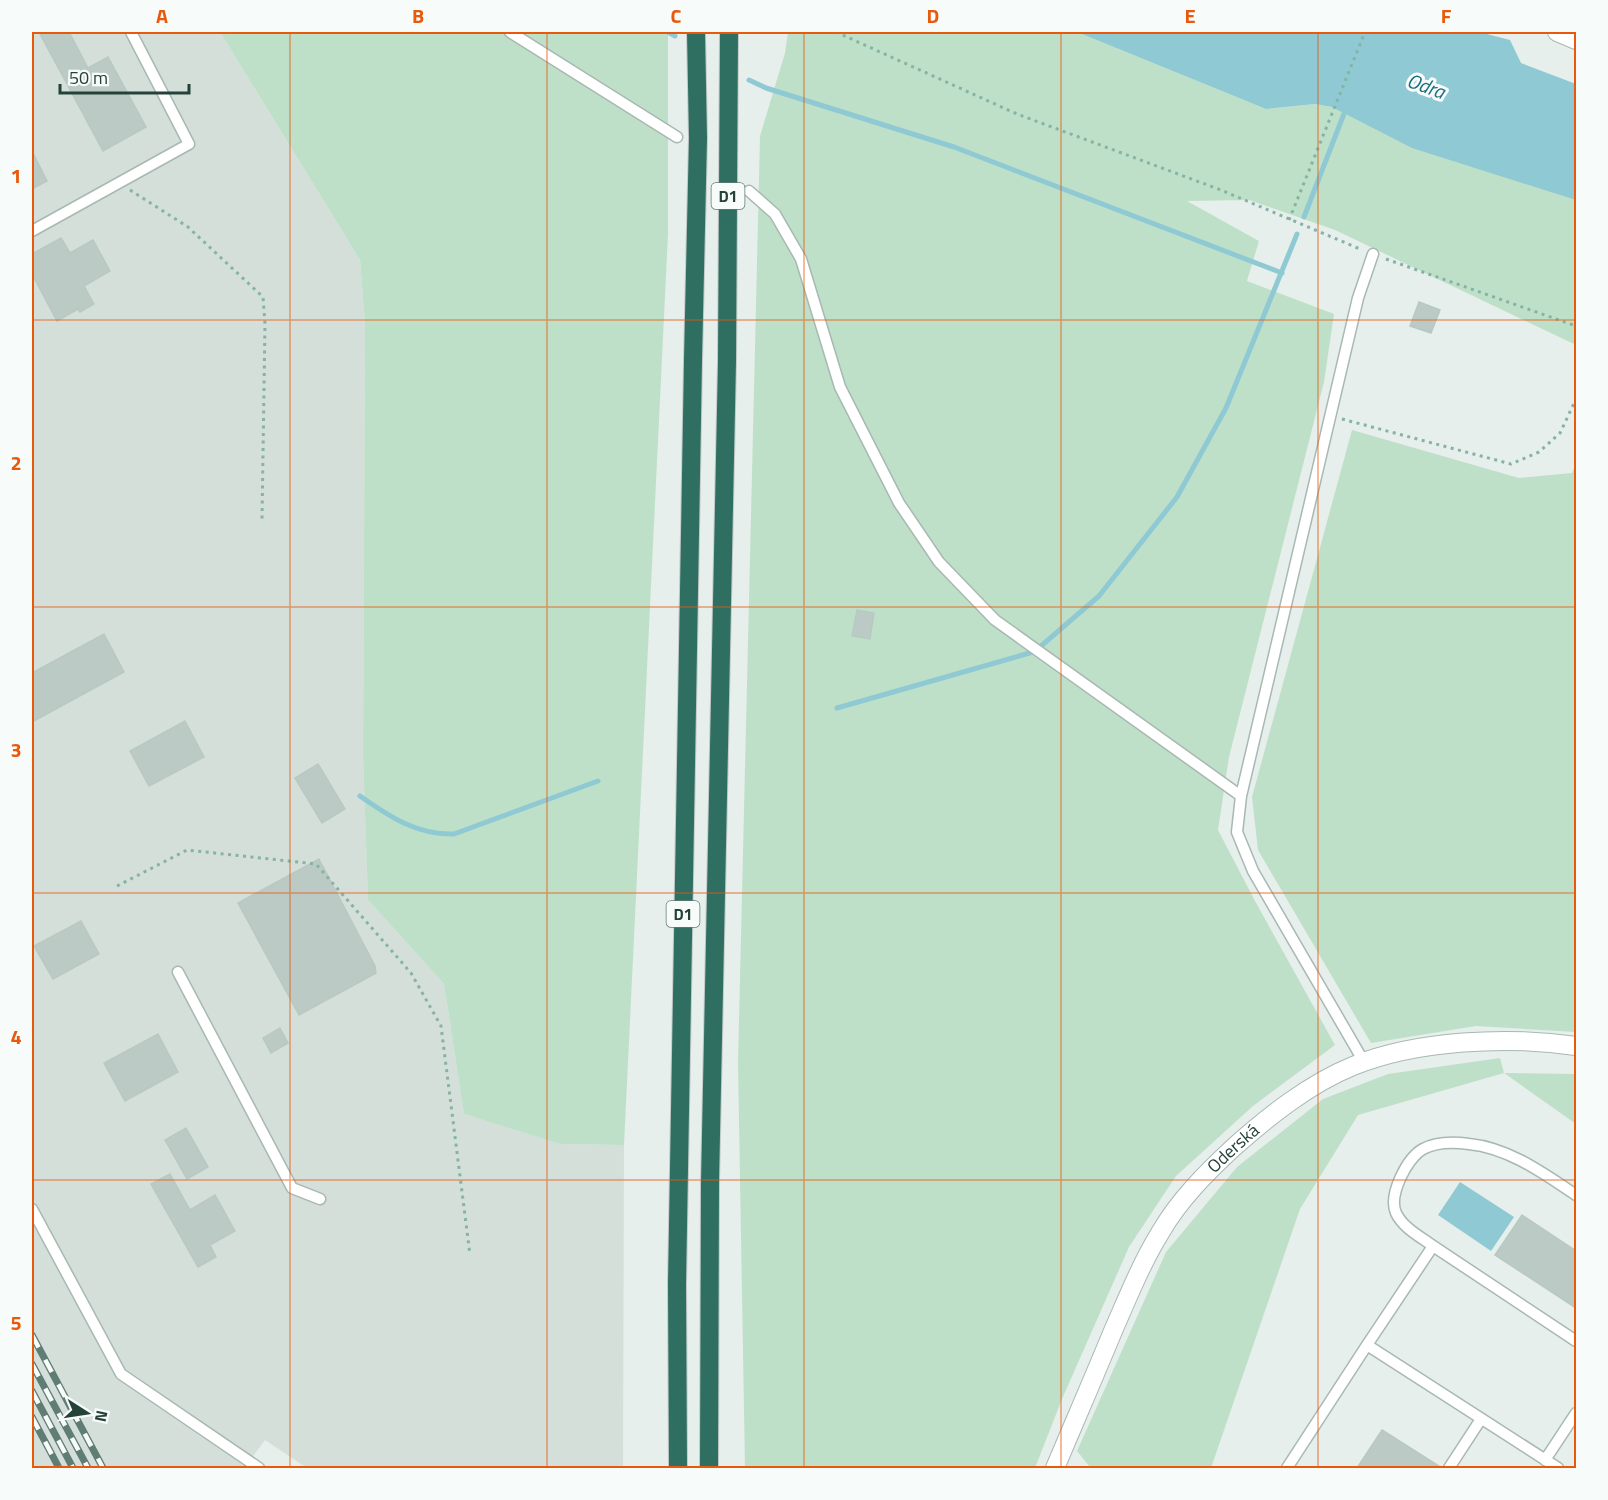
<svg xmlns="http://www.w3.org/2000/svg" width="1608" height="1500" viewBox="0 0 1608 1500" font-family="'Titillium Web',sans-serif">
	<rect width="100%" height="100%" fill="#e6efeb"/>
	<path fill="#d4dfda" d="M32,32h188l140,228 5,64 -2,432 5,144 76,84 20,130 96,30 64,1 -1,323h-316l-42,-28 -21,28h-212z"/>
	<path fill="#bfe0c8" d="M220,32h448v202l-44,911 -64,-1 -96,-30 -20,-130 -76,-84 -5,-144 2,-432 -5,-64z
		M788,32h289l189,77 49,-5 17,3 244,93v145l-241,-115 -86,-30 -62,1 72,40 -12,40 87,33 -10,68 -95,375 -11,73 37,71 80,144 -82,61 -77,70 -47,71 -67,152 -27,69h-290l-7,-405 22,-927 25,-83z
		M1352,430l167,48 53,-5 4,-10v569l-100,-6 -105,17 -113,-193 -6,-53z
		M1500,1058l4,15 72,1v50l-72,-51 -146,42 -58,94 -89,259h-117l-5,-2 -12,-15 89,-199 71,-85 86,-68 65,-25z"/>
	<path fill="#8ec9d4" d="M1077,32h402l31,8 11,23 55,21v116l-164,-52 -80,-41 -17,-3 -49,5z
		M1460,1182l54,35 -23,34 -53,-36z"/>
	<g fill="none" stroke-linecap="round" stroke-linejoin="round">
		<path stroke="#8ec9d4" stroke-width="5" d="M668,32l7,4
			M749,80l17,8 188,59 328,126
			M1304,217l43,-111
			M1041,646l58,-50 78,-99 49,-89 71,-174
			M837,708l196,-56
			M360,796c30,21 57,39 94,38l144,-53"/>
	</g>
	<path fill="#bbcac4" stroke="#b8c9c2" stroke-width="1.5" d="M39,32h30l19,36 20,-11 38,70 -43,24z
		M32,151l15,30 -15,8z
		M61,238l9,15 23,-13 17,31 -26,15 10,18 -14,8 -2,-3 -21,12 -25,-47v-20z
		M1419,302l21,8 -9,23 -21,-7z
		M857,610l17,3 -4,26 -18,-3z
		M104,634l20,38 -92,50v-49z
		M185,721l19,36 -55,29 -19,-35z
		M318,764l27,45 -23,14 -27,-45z
		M319,859l56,107 1,7 -77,42 -61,-112z
		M81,921l18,33 -46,25 -19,-33z
		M280,1028l8,15 -17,10 -8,-15z
		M158,1034l20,38 -53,29 -21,-38z
		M186,1128l22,39 -21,12 -22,-39z
		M170,1174l20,36 25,-15 20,36 -25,14 6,12 -18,10 -47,-83z
		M1522,1215l54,36v57l-81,-53z
		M1382,1430l60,38h-85z"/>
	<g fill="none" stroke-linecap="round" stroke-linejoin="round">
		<defs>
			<path id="service" d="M510,32l167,105
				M749,191l26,23 26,45 39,128 59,116 40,59 56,58 246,176
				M32,231l157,-87 -58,-112
				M178,972l114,216 28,11
				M1364,1062l-111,-191 -16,-39 4,-36 117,-498 15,-44
				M32,1209l89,165 138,94
				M1433,1246l143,95
				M1367,1345l66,-99c-12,-9 -30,-18 -37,-33 -8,-18 11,-55 27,-64 13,-7 32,-7 46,-5 40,4 74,29 107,51
				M1545,1460l31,-47
				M1287,1468l80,-123 191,123
				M1449,1468l32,-49"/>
			<g id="minor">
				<path d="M1557,32l19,8"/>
				<path id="s1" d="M1055,1468c19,-45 39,-91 58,-137 15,-34 28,-67 47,-98 19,-33 46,-60 74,-86 35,-31 75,-63 119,-81 64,-26 155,-30 223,-20"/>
			</g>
			<path id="motorway" d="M678,1468l-1,-184 16,-924
				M709,1468l1,-285 17,-822"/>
		</defs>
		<use href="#service" stroke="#a8b8b2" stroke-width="13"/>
		<use href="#minor" stroke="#a8b8b2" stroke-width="20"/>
		<use href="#motorway" stroke="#c2cac8" stroke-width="20"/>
		<path stroke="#86b3a5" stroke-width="3" stroke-dasharray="3 4.5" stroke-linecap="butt" d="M836,32l181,82 204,76 139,59
			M130,190l58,37 75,70 2,27 -3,195
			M1289,220l76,-188
			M1386,259l190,67
			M1342,419l169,45 28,-12 21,-19 16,-34
			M117,886l70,-36 129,14 95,109 30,53 29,229"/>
		<use href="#service" stroke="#fff" stroke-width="10"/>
		<use href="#minor" stroke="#fff" stroke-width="18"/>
		<use href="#motorway" stroke="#2f6f62" stroke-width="18"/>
		<defs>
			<path id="rail" d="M32,1335l71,133
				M32,1364l56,104
				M32,1391l41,77
				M32,1417l27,51"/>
		</defs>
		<use href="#rail" stroke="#5f7d75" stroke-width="7"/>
		<use href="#rail" stroke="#f7fbf9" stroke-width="4.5" stroke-dasharray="14" stroke-linecap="butt"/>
		<defs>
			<path id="motorway-bridge" d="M693,360l5,-222 -2,-106
				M727,361l2,-329"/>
		</defs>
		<use href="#motorway-bridge" stroke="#c2cac8" stroke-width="20" stroke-linecap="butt"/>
		<use href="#motorway-bridge" stroke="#2f6f62" stroke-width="18"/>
	</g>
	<path fill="none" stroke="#e8590c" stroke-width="1.5" stroke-opacity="0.55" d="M290,32v1436M547,32v1436M804,32v1436M1061,32v1436M1318,32v1436M32,320h1544M32,607h1544M32,893h1544M32,1180h1544"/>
	<g text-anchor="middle" stroke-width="6" stroke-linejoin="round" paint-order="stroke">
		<g fill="#f7fbf9" stroke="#637a73" stroke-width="1.5">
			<rect x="711.5" y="183" width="33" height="26" rx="4.5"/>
			<rect x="666.5" y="901" width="33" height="26" rx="4.5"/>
		</g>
		<g font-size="16" font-weight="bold" fill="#24423a">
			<text x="728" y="202">D1</text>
			<text x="683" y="920">D1</text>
		</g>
		<g font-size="18" fill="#24423a" stroke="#f7fbf9">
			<text dy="6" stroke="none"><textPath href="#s1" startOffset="370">Oderská</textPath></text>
		</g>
		<g font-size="20" font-style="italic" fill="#1c6f80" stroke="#f7fbf9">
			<text transform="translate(1426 86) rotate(20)" y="7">Odra</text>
		</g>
	</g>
	<rect width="1608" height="1500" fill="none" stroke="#f7fbf9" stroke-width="66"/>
	<g transform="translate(87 1413) rotate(102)" stroke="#f7fbf9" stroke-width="4.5" paint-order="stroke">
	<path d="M0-4.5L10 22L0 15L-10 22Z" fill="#24423a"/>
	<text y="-9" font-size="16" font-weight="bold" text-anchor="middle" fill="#24423a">N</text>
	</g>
	<path d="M60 84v9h129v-9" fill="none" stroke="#24423a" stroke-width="3"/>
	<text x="69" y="84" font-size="18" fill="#24423a" stroke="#f7fbf9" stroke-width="4.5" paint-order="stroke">50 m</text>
	<rect x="33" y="33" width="1542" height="1434" fill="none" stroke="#e8590c" stroke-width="2"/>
	<g font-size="20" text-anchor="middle" font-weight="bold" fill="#e8590c">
		<text x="162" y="23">A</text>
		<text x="418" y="23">B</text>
		<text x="676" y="23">C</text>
		<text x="933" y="23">D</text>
		<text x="1190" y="23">E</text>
		<text x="1446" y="23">F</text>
		<text x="16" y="183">1</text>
		<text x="16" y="470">2</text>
		<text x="16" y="757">3</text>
		<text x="16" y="1044">4</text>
		<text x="16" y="1330">5</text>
	</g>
</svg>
